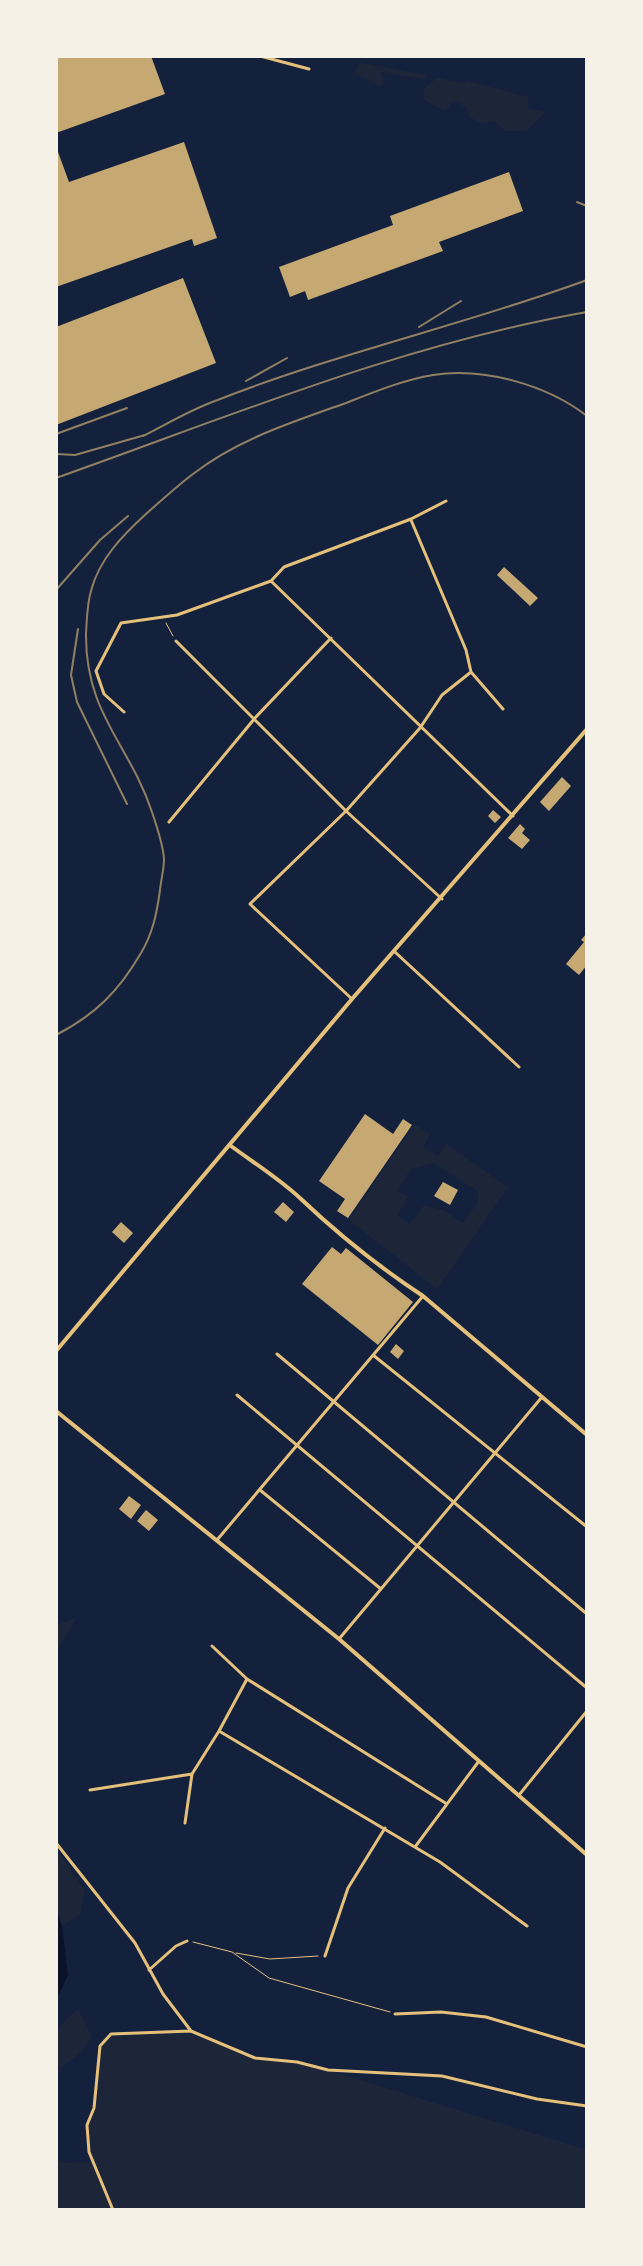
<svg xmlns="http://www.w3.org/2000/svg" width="643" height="2266" viewBox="0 0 643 2266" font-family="Mulish,sans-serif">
	<rect width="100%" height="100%" fill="#14213d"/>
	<path fill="#1d2539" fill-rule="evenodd" d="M360,62l66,13 -2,4 -43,-7 3,11 -4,3 -26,-13z
		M437,78l28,5 2,-2 61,16 -1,7 3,5 16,3 -20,19h-21l-11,-10 -11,3 -14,-7 -2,-9 -12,-7 -11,10 -21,-12 1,-11z
		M415,1124l15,10 -7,13 15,9 8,-12 62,43 -71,102 -88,-69zM433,1163l45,28v11l-15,21 -17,-12 -22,-6 -14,19 -13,-9 11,-18 -11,-7 14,-21z
		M76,1618l-20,35v-28z
		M56,1848l28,42 -3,24 -19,12 -6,-19z
		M78,2009l14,28 -11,15 -21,17c-5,-8 -4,-11 -4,-20 0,-21 6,-27 22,-40z
		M180,2029l11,2 64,27 42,4 31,8 259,80v60h-531v-52l9,5 27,-1c-5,-15 -8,-32 0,-46l10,-75 9,-7z"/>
	<path fill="#0b132b" d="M56,1907l6,19 6,49 -12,26z"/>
	<path fill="#c6a872" d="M56,56h95l14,38 -109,39z
		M184,142l33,96 -23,8 -2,-7 -136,48v-134l2,-1 11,30z
		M509,172l14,39 -84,31 4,9 -135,49 -3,-9 -15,6 -11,-30 114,-42 -3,-9z
		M183,278l33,85 -160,62v-98z
		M504,567l34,31 -8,8 -33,-31z
		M562,777l9,9 -22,25 -9,-9z
		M493,810l8,7 -6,6 -7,-7z
		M520,824l5,5 -3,4 8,7 -8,9 -14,-11z
		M587,933v32l-8,10 -13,-11 18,-22 -3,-2z
		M365,1114l28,20 10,-15 9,6 -64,93 -11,-7 8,-12 -26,-18z
		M443,1182l15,8 -8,15 -16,-9z
		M283,1202l11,10 -8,10 -12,-10z
		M121,1222l12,11 -9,10 -12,-11z
		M332,1247l9,7 5,-6 67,54 -35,43 -76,-61z
		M396,1344l8,7 -6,8 -8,-7z
		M129,1496l12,9 -10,14 -12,-10z
		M146,1510l12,10 -9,11 -12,-10z"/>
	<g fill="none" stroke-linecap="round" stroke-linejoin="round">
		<path stroke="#e5c07b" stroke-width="1" d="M166,623l7,13
			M193,1942l39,10 37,26 121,34
			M236,1953l34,6 48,-3"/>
		<path stroke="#e5c07b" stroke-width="3" d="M260,56l49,13
			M411,520l55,130 5,22 32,37
			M272,582l241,234
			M176,641l170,170 96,88
			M124,712l-20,-18 -8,-23 25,-48 56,-8 94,-34 13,-14 127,-48 35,-18
			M169,822l86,-104 76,-80
			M395,952l124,115
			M352,999l-102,-95 96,-93 74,-83 22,-33 29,-23
			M277,1354l310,260
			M373,1355l214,172
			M237,1395l350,293
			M260,1490l121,99
			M217,1540l206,-244
			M339,1639l203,-242
			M212,1646l35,33 200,125
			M219,1731l28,-52
			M90,1790l102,-16 27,-43 221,131 87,64
			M519,1795l68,-84
			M185,1823l7,-49
			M56,1843l79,100 28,51 28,37
			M415,1847l64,-86
			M325,1956l23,-68 37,-60
			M149,1970l27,-24 11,-5
			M395,2014l46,-2 45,5 101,30
			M113,2210l-24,-58 -2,-27 7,-17 6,-62 11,-12 80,-3 64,27 42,4 31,8 114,6 95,23 50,7"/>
		<path stroke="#e5c07b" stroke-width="4" d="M231,1146c23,17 49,33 70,53 38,36 78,68 122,97l164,139
			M56,1351l296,-352 235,-270
			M56,1411l283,228 248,216"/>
		<path stroke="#918062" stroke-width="2" d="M577,202l10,4
			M419,327l42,-26
			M246,381l41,-23
			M56,434l71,-26
			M143,436c24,-12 47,-26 72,-35 121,-48 250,-76 372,-121
			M56,454l19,1 70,-20
			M56,478c175,-62 347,-134 531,-166
			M56,590l44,-50 28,-24
			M78,629l-7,46 6,27 50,102
			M56,1035c39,-20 63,-44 85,-82 12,-20 16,-41 19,-63 1,-10 4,-21 4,-31 -1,-15 -7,-32 -12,-47 -23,-69 -67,-98 -66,-179 1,-14 1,-29 5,-42 8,-32 32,-56 56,-78 15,-13 30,-27 46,-39 45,-35 100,-52 153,-71 28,-11 57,-23 87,-28 51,-8 114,10 154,41"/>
	</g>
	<rect width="643" height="2266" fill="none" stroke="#f6f1e7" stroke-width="116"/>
</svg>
